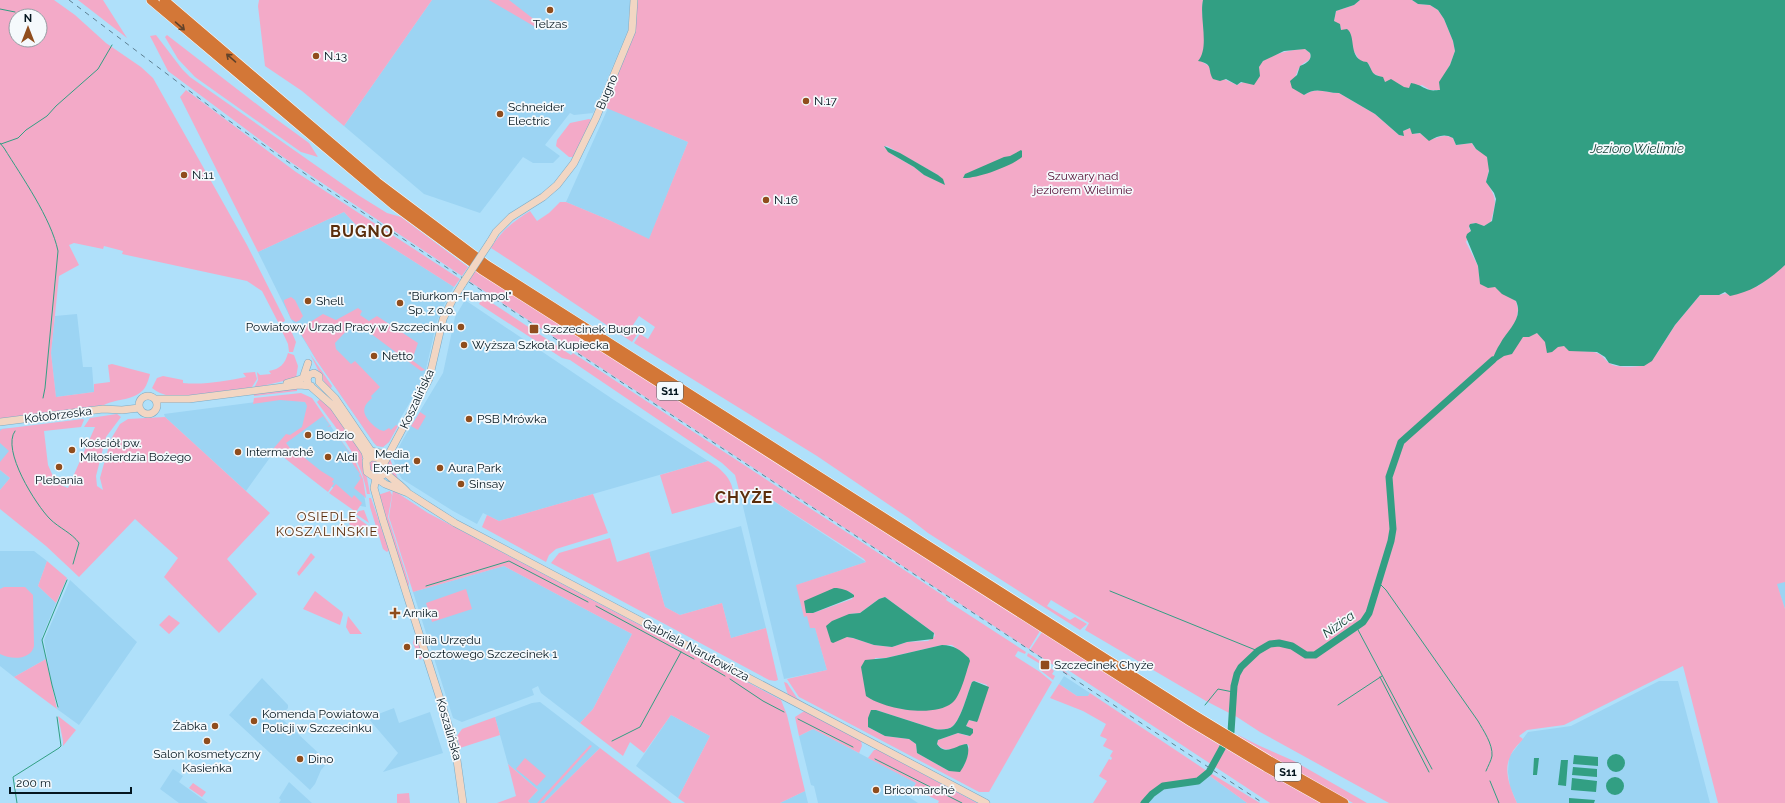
<svg xmlns="http://www.w3.org/2000/svg" width="1785" height="803" viewBox="0 0 1785 803" font-family="Raleway,sans-serif">
	<rect width="100%" height="100%" fill="#afe0fa"/>
	<path fill="#9cd4f3" d="M432,0h198l-2,30 -35,83 -19,2 -4,-2 -25,32 15,11 -7,7h-20l-10,-6 -43,56 -56,-19 -80,-68z
		M608,108l80,34 -39,98 -40,-20 -43,-18z
		M344,212l11,12 99,63 -11,20 -6,14 -13,57 -25,43 -10,21 -6,5 -6,-1 -3,-3 -57,-82 -26,-42 -33,-67z
		M465,300l149,100 94,61 -209,60 -16,-8 -6,11 -24,-13 -51,-32 -2,-3 -7,-17 9,-18 41,-68 12,-56z
		M77,314l6,53h9l2,25 -38,5 -5,-44 4,-37z
		M280,399l34,4 39,54 9,22 4,28 -11,-2 -76,-60 -33,46 -81,-74 -1,-3z
		M10,428l2,24 -12,16v-39z
		M0,470l10,8 -10,12z
		M755,489l111,73 -69,23 7,31h3l8,11 12,43 -43,9 -44,-185z
		M741,526l25,102 -35,10 -9,-35 -42,12 -15,-8 -16,-55z
		M0,551h34l13,10 -9,25 18,17 -14,34 4,22 -32,18 -14,-11z
		M504,566l128,68 -39,75 -13,14 -39,-30 -3,-7 -6,3 2,6 -72,27 -9,-4 -40,-126z
		M70,580l67,62 -58,83 -22,-16 2,-3 -7,-21 -8,-45z
		M1785,582v27l-9,-26z
		M1064,676l26,17 -2,3h-11l-18,-12z
		M262,678l26,27v3l-8,9 48,45 -7,8 -6,14 -5,6 -81,-75z
		M1659,681h19l32,122h-193l-7,-16 -2,-15 1,-15 19,-25 43,-6z
		M540,702l60,46 -56,55h-14l-2,-2 10,-11 -30,-26 -13,-47 37,-14z
		M394,708l5,15 31,-11 13,41 -60,19 15,-19 -30,-35z
		M671,715l39,21 -32,62 -42,-32z
		M813,729l103,54 -7,14 9,6h-100l-4,-17 -3,-1 -12,-49z
		M173,769l10,7 -4,6 29,21h-29l-19,-14z
		M1210,776l37,27h-100l8,-9 9,-7 35,-5z
		M289,782l23,21h-33l2,-3 -2,-2z
		M805,791l3,12h-28z"/>
	<path fill="#f3aac8" fill-rule="evenodd" d="M0,0h54l21,15 31,28 35,24 12,11 94,167 38,75 -1,2h-6l-16,-31 -15,-10 -125,-27 1,-3 -19,-5 -1,3 -29,-6 -5,2 10,20 -20,11 -8,77 5,44 38,-5v-8l16,-2 -2,-17 4,-1 38,10c-1,4 -3,11 -6,15 -10,12 -26,9 -40,16l-104,14zM16,16h24v24h-24z
		M78,0h25l24,38z
		M259,0h173l-88,126 -42,-35 -37,-25 -7,-60z
		M489,0h20l31,24 -3,4z
		M637,0h566c-3,16 7,50 -4,60l10,6 2,7 26,12c7,-5 16,-2 23,-9 -1,-2 -2,-6 -1,-9 3,-12 35,-18 46,-18l5,4c3,9 -7,8 -10,14 -3,3 -3,8 -6,12l10,16c14,-9 21,-2 35,-2l36,21 24,21 4,1v-5l7,-3 5,6 5,-1c3,2 5,5 8,6 7,2 13,-7 25,-1l3,7 16,-2c1,2 2,4 4,6 2,2 6,2 8,4 8,7 5,20 2,28 12,20 10,18 5,41l-7,4 -11,-3 -4,5 2,3 -5,11 12,24 2,15 15,6 21,14 2,8 -1,9 10,14 5,2 6,-1c5,7 17,14 26,13 9,8 22,3 33,7 6,2 8,7 12,10 8,6 25,3 35,3l14,-14 17,-27 25,-30h19l39,-9 27,-21v317l-8,2 8,25v194h-67l-35,-137 -119,59 -37,5 -8,6 4,3c-4,5 -11,11 -13,18 -7,14 1,33 7,46h-128l-129,-71 -23,-15 -31,-16 -121,-71 4,-7 -38,-23 -4,6 23,14 5,-3 12,7 -7,6 -152,-97 -18,-14 -93,-63 -183,-113 6,-9 8,5 7,-12 -16,-11 -8,12 7,5 -6,9c-47,-31 -94,-64 -141,-94 10,-17 23,-27 39,-37l7,10 12,-8 11,-11h6l43,18 40,19 39,-97 -84,-35 30,-75zM887,146l51,29 7,9 -21,-9 -10,-8 -21,-12 -9,-8z
		M1360,0h52l6,4 12,1 8,5 6,9 9,22 2,10 -5,14 -9,16 -1,9h-10l-8,-5c-4,1 -12,3 -16,3 -8,-2 -7,-8 -21,-6l-4,-5 -9,-4 -3,-9 -9,-3 -7,-11 -3,-14 -9,-6v-3l-7,-6 2,-10 18,-6z
		M156,35l26,34 8,8 168,118 29,18 14,4 67,50 -6,9 -179,-119 -115,-86 -18,-35z
		M167,35l105,81 37,27 9,14 -17,-5 -106,-75 -17,-18 -13,-22z
		M186,90l110,82 164,107 -6,8 -99,-63 -11,-12 -86,40 -78,-155z
		M589,119l3,1 -18,37h-5l-13,-11 1,-6 13,-17z
		M476,270l564,361 -11,18 -560,-368z
		M291,297l4,3 8,16 -3,4 -4,2 -5,-3 -7,-17v-2z
		M483,297l88,58 2,-2 374,245 -1,2 80,52 -1,2 -7,-3 -3,5 25,16 12,10 -63,110h-10l-176,-93 -4,-2 -12,-18 40,-9 -12,-42h-5l-3,-12 -3,1 -8,-32 70,-23 -2,-3 -109,-70 -15,5 -5,-19 -13,-12 -152,-103 -8,-2 -83,-54zM848,591l6,4 -2,4 -39,14zM885,597l49,36 1,3 -7,5 -21,1 -15,5 -18,-2 -21,-7 -5,-1 1,-23 11,-1 19,-14zM942,645h10l17,13 -25,49c-28,7 -47,2 -73,-8l4,-41h11zM975,681l12,4 -14,36 -4,-1 -3,6 7,3 -5,7 -10,-3 -20,7 -1,4c8,10 19,4 28,0h2l2,2 -5,20 -15,5 -32,-18 -1,-9 -7,-5 -24,-3 -17,-9v-9l8,-8 59,19c5,1 14,1 18,-3 8,-7 15,-34 19,-44z
		M358,308l4,3 -2,4 9,6 8,-5 41,27 -6,17 13,10 -4,1 -63,-47 -6,1 -17,18 1,6 15,15 4,-3 25,26 -9,9 1,2c-9,8 -11,14 -2,24 3,3 6,6 10,8l4,1 5,-3 2,2 5,-5 2,1 -9,16 -6,5 -6,-1 -3,-3 -57,-82 -16,-27 6,-10 16,-10 13,6z
		M286,325l3,1 7,16 -3,10h-4l-1,-8 -7,-15z
		M288,353l6,2 4,11 -2,12 -42,10 4,-8 -1,-8 3,3 11,-1 -2,-3c11,-2 16,-7 19,-18z
		M310,354l22,32 -2,4c-7,-8 -14,-25 -20,-36z
		M255,372l2,7 -5,8c-15,4 -76,13 -89,7 -4,-1 -8,-4 -11,-6l5,-10 6,-2 20,4v3c22,2 42,-2 63,-6l-3,-4z
		M297,387v4l-43,5v-3z
		M301,393l11,5 19,28 -4,1 3,-2 -7,-9 -37,27 7,9 3,-1 25,20 13,8 -2,3 2,1 -6,9 -55,-43 13,-15 4,1 12,-8 5,-21 -2,-4 -25,-2 -27,4 1,-6z
		M321,398l11,11 30,42 1,17 4,10 3,16h-3c-5,-36 -29,-63 -50,-92z
		M420,412l6,4 -8,14 -7,-4z
		M117,414l4,3 -15,20 -10,39 1,10 6,4 -3,-12 3,-11 8,-28 9,-15 8,-5 37,-2 105,96 -43,46 30,35 -38,39 -55,-56 14,-19 -43,-39 -56,58 -33,-31 -46,-37v-19l10,-12 -10,-8v-8l9,-11 -9,-8v-12l2,-2 81,-10 1,1 -3,7 -37,4 4,34 8,18 12,5 27,-61h-11l6,-9z
		M333,429l22,32 8,18 3,19 -12,-10 7,-10 -2,-2 1,-2 -10,-14 3,-3z
		M390,459l8,20 -10,-8 -1,-8z
		M371,460h4l5,5v9l-3,1 -7,-5 -2,-6z
		M708,461c13,7 27,20 25,36l-61,17 -12,-39z
		M336,484l16,14 2,-3 8,8 -6,9 -27,-19z
		M393,490l35,23 353,187 6,15 18,76 -25,12h-95l-7,-5 32,-62 -39,-21 -27,38 -14,-11 -7,14 -43,-33 13,-14 39,-75 -128,-68 -91,26 -24,-75z
		M390,491l2,4 -4,22 21,66 -1,6 -30,-94z
		M593,494l15,39 -52,16 -7,6 -3,7 -64,-35 5,-12 12,6z
		M369,498h2l18,52 -2,2 -4,-3 -13,-42z
		M364,510l5,13 -13,-9 3,-3z
		M355,516l15,11 -11,4 -10,-7z
		M610,538l7,24 32,-10 16,55 15,8 42,-12 9,35 35,-10 12,52 -3,1 -6,-1 -218,-117 8,-10z
		M311,553l4,4 -16,19 -2,-3z
		M47,561l20,17 -11,25 -18,-17z
		M4,587h21l8,8 1,51c-3,14 -23,14 -34,8v-65z
		M466,589l6,20 -40,13 -6,-19z
		M315,591l27,21 1,2 -3,11 -37,-16z
		M169,615l11,8 -11,11 -10,-9z
		M348,616l14,18h-12l-4,-7z
		M1042,632l176,112 103,59h-51l-208,-137 -1,2 11,9 -42,-27z
		M417,638l7,18 -4,4 -7,-17 1,-4z
		M1028,653l24,16 2,2 -2,3 3,2 -2,4 -13,-10 2,-5 -15,-9z
		M46,659l11,50 -43,-32z
		M784,682l3,1 10,15 8,6 -17,-9z
		M1059,684l18,12h11l2,-3 117,78c-10,13 -30,7 -45,13 -9,4 -15,11 -21,19h-48l14,-22 -8,-5 10,-17 2,1 1,-2 -2,-2 3,-5 -10,-5 4,-7 -7,-3 6,-12 -23,-13 -33,-13z
		M806,710l55,30 1,6 -3,7 -46,-24 -14,7 -4,-19z
		M58,716l18,14 -13,16v-5z
		M495,717l5,18 -40,13 -3,-12 5,-7z
		M1238,735l22,11 34,15 73,42h-14l-116,-66z
		M590,745l2,1 -46,51 -6,6h-3z
		M600,748l72,55h-128z
		M874,750h4l99,53h-39l1,-2 -16,-8 -1,2 -10,-5 4,-7 -48,-25z
		M525,758l21,18 -9,10 -21,-17z
		M508,764l30,26 -10,11 2,2h-33l19,-7z
		M1212,774l48,29h-13l-37,-27z
		M193,783l13,9 -4,5 -13,-9z
		M409,793l1,10h-13v-9z"/>
	<path fill="#329f83" d="M1203,0h157l-6,5 -18,6 -2,10 6,3 1,6 6,-1c10,7 0,31 20,33 6,8 3,13 16,15l2,5 6,-3 13,8 5,1 2,-5c11,2 11,5 19,7 3,1 7,0 10,0l-1,-8 11,-17 5,-14 -2,-10 -9,-22 -6,-9 -8,-5 -12,-1 -6,-4h373v265c-16,15 -33,27 -55,31l-5,-4 -6,3h-19l-25,30 -23,36 -8,5h-24l-11,-3 -4,-6 -8,-5 -28,-1 -5,-5 -6,1 -6,5 -5,1 -2,-11 -8,-9 -8,4h-6l-11,17 -8,2 -9,6 -2,-4c2,-5 4,-10 7,-14 7,-14 24,-25 16,-43l-14,-7 -7,-7 -7,1 -8,-4 -2,-18 -12,-29 1,-3 4,-3 -2,-5 1,-2 6,-1 8,3 8,-5 4,-22 -2,-6 -8,-11 3,-11 -2,-14 -11,-8 -4,-6 -16,2 -3,-7c-9,-5 -15,-2 -24,3l-9,-8 -8,1 -2,-6 -7,3 1,5 -5,-1 -24,-21 -36,-21c-13,0 -23,-7 -35,2l-12,-7 -2,-7 7,-6 3,-9c5,-2 13,-6 10,-13l-5,-4 -21,2 -21,10 -4,6 1,9 -6,9 -13,-3 -4,3 -11,-6 -6,2 -7,-2c-6,-10 1,-15 -15,-18 12,-14 1,-43 5,-61z
		M884,146l16,7 38,22 5,4 2,6 -21,-10 -10,-8 -26,-15z
		M1021,150l1,1v6c-10,9 -46,22 -59,21l2,-4 39,-17 6,-1z
		M834,588c8,0 13,2 20,7v2l-41,16h-7l-2,-12z
		M885,597l49,36 -1,6 -26,3 -15,5 -18,-2 -21,-7 -6,-1 -14,6 -2,-1 -5,-16 6,-5 17,-7 11,-1 19,-14z
		M942,645c12,0 18,5 27,13l1,3c-4,11 -9,35 -18,42 -19,15 -68,6 -86,-7l-5,-29 4,-7 21,-2z
		M974,681l15,6 -11,33 -1,2 -8,-2 -3,6 7,3v4l-3,3 -12,-3 -20,7 -1,4c9,13 20,0 30,0 4,8 -2,21 -7,28l-11,-1 -32,-18 -1,-9 -7,-5 -24,-3 -17,-9v-9l3,-8h5l59,19c5,1 14,1 18,-3 8,-7 15,-34 19,-44z
		M1607 763a9 9 0 1 1 18 0a9 9 0 1 1-18 0Z
		M1574,755l24,2v9l-25,-2z
		M1534,758h5l-2,17h-4z
		M1561,760h7l-2,26 -8,-1z
		M1573,767l24,2v8l-25,-2z
		M1606 786a9 9 0 1 1 18 0a9 9 0 1 1-18 0Z
		M1572,778l25,3 -1,11 -25,-2z
		M1569,798l26,2 -1,3h-25z"/>
	<g fill="none" stroke-linecap="round" stroke-linejoin="round">
		<path stroke="#329f83" stroke-width="1" d="M0,9l15,3
			M0,143l4,5c18,29 47,70 54,103l-13,137 -2,10
			M1,144l17,-6 8,-8 21,-14 9,-10 42,-37 14,-24
			M15,431c-14,19 21,74 35,88 9,9 22,14 29,24l-6,21
			M1378,582l8,8 92,131c5,9 15,23 14,35 -1,5 -4,10 -6,15
			M426,586l83,-25 79,41
			M1110,591l148,60
			M596,606l98,53
			M1357,628l75,141
			M701,662l24,14
			M1380,677l49,95
			M730,679l33,22 21,11
			M1205,705l13,-16 15,3
			M1338,705l44,-29
			M58,707l-6,-22 -10,-45 25,-60
			M798,719l55,28
			M612,741l28,-14 41,-75
			M875,759l87,44
			M1490,781l9,22
			M17,803l-4,-26 46,-29 2,-2 -4,-29"/>
		<path stroke="#329f83" stroke-width="7" d="M1144,803l8,-9 11,-8 35,-5 11,-9 22,-40 3,-46 3,-12 4,-7 17,-16 12,-7 9,-1 13,3 14,9h9l48,-33 6,-9 22,-72 2,-12 -4,-52 12,-35 92,-82"/>
		<defs>
			<path id="secondary" d="M490,242l6,-10 15,-15 32,-20 14,-12 17,-22 22,-45 36,-87 2,-31
				M303,378l5,-15
				M287,383l21,-6
				M139 405a9 9 0 1 1 18 0a9 9 0 1 1-18 0Z
				M155,399h34l110,-14 12,1
				M0,422l103,-13 19,1 17,-2
				M371,451l13,3
				M367,459l-2,-7 -32,-46 -25,-22 -1,-6 2,-3 5,-2 5,3v6l16,16 40,59
				M383,465l46,-86 14,-60 9,-18 11,-18
				M384,471c8,9 17,13 24,22
				M376,478l7,-3v-10l-5,-7 -7,-1 -5,4 1,11 18,12 23,9 47,30 531,280
				M376,478l-2,10 9,32 72,226 8,57"/>
			<path id="highway" d="M151,0l244,206 87,64 709,452 75,45 64,36
				M164,0l213,182 110,83 709,451 74,45 74,42"/>
		</defs>
		<use href="#secondary" stroke="#7caac4" stroke-width="8"/>
		<use href="#highway" stroke="#fff" stroke-width="10"/>
		<use href="#secondary" stroke="#f2d6c3" stroke-width="7"/>
		<use href="#highway" stroke="#d37737" stroke-width="9"/>
		<path stroke="#5e8193" stroke-width="1" stroke-dasharray="5 5" stroke-linecap="butt" d="M69,0l159,120 96,67 939,616"/>
		<defs>
			<path id="secondary-bridge" d="M463,283l27,-41"/>
		</defs>
		<use href="#secondary-bridge" stroke="#7caac4" stroke-width="8" stroke-linecap="butt"/>
		<use href="#secondary-bridge" stroke="#f2d6c3" stroke-width="7"/>
	</g>
	<defs><path id="oneway-shaft" d="M-6 0H5M1.5-3L5.5 0L1.5 3" fill="none" stroke-width="1.6" stroke-linecap="round" stroke-linejoin="round"/></defs>
	<g stroke="#61422a">
		<use href="#oneway-shaft" transform="translate(180 26) rotate(41)"/>
		<use href="#oneway-shaft" transform="translate(231 58) rotate(-139)"/>
	</g>
	<g fill="#904d1d" stroke="#f5f9fc" stroke-width="1.5">
		<circle cx="550" cy="10" r="4"/>
		<circle cx="316" cy="56" r="4"/>
		<circle cx="806" cy="101" r="4"/>
		<circle cx="500" cy="114" r="4"/>
		<circle cx="184" cy="175" r="4"/>
		<circle cx="766" cy="200" r="4"/>
		<circle cx="308" cy="301" r="4"/>
		<circle cx="400" cy="303" r="4"/>
		<circle cx="461" cy="327" r="4"/>
		<rect x="529" y="324" width="10" height="10" rx="2"/>
		<circle cx="464" cy="345" r="4"/>
		<circle cx="374" cy="356" r="4"/>
		<circle cx="469" cy="419" r="4"/>
		<circle cx="308" cy="435" r="4"/>
		<circle cx="72" cy="450" r="4"/>
		<circle cx="238" cy="452" r="4"/>
		<circle cx="328" cy="457" r="4"/>
		<circle cx="417" cy="461" r="4"/>
		<circle cx="59" cy="467" r="4"/>
		<circle cx="440" cy="468" r="4"/>
		<circle cx="461" cy="484" r="4"/>
		<path d="M393 607h4v4h4v4h-4v4h-4v-4h-4v-4h4z"/>
		<circle cx="407" cy="647" r="4"/>
		<rect x="1040" y="660" width="10" height="10" rx="2"/>
		<circle cx="254" cy="721" r="4"/>
		<circle cx="215" cy="726" r="4"/>
		<circle cx="207" cy="741" r="4"/>
		<circle cx="300" cy="759" r="4"/>
		<circle cx="876" cy="790" r="4"/>
	</g>
	<g text-anchor="middle" stroke-width="3.5" stroke-linejoin="round" paint-order="stroke">
		<g fill="#f5f9fc" stroke="#4c5a61" stroke-width="1">
			<rect x="657" y="382" width="26" height="18" rx="3"/>
			<rect x="1275" y="763" width="26" height="18" rx="3"/>
		</g>
		<g font-size="11" font-weight="bold" fill="#04161f">
			<text x="670" y="395">S11</text>
			<text x="1288" y="776">S11</text>
		</g>
		<g font-size="12" fill="#04161f" stroke="#f5f9fc" text-anchor="start">
			<text x="550" y="28" text-anchor="middle">Telzas</text>
			<text x="324" y="60">N.13</text>
			<text x="814" y="105">N.17</text>
			<text x="508" y="111">Schneider<tspan x="508" dy="14">Electric</tspan></text>
			<text x="192" y="179">N.11</text>
			<text x="774" y="204">N.16</text>
			<text x="408" y="300">"Biurkom-Flampol"<tspan x="408" dy="14">Sp. z o.o.</tspan></text>
			<text x="316" y="305">Shell</text>
			<text x="453" y="331" text-anchor="end">Powiatowy Urząd Pracy w Szczecinku</text>
			<text x="543" y="333">Szczecinek Bugno</text>
			<text x="472" y="349">Wyższa Szkoła Kupiecka</text>
			<text x="382" y="360">Netto</text>
			<text x="477" y="423">PSB Mrówka</text>
			<text x="316" y="439">Bodzio</text>
			<text x="80" y="447">Kościół pw.<tspan x="80" dy="14">Miłosierdzia Bożego</tspan></text>
			<text x="246" y="456">Intermarché</text>
			<text x="409" y="458" text-anchor="end">Media<tspan x="409" dy="14">Expert</tspan></text>
			<text x="336" y="461">Aldi</text>
			<text x="448" y="472">Aura Park</text>
			<text x="59" y="484" text-anchor="middle">Plebania</text>
			<text x="469" y="488">Sinsay</text>
			<text x="403" y="617">Arnika</text>
			<text x="415" y="644">Filia Urzędu<tspan x="415" dy="14">Pocztowego Szczecinek 1</tspan></text>
			<text x="1054" y="669">Szczecinek Chyże</text>
			<text x="262" y="718">Komenda Powiatowa<tspan x="262" dy="14">Policji w Szczecinku</tspan></text>
			<text x="207" y="730" text-anchor="end">Żabka</text>
			<text x="207" y="758" text-anchor="middle">Salon kosmetyczny<tspan x="207" dy="14">Kasieńka</tspan></text>
			<text x="308" y="763">Dino</text>
			<text x="884" y="794">Bricomarché</text>
		</g>
		<g font-size="12" fill="#04161f" stroke="#f5f9fc">
			<text transform="translate(607 92) rotate(-67)" y="4">Bugno</text>
			<text transform="translate(417 399) rotate(-65)" y="4">Koszalińska</text>
			<text transform="translate(58 415) rotate(-7)" y="4">Kołobrzeska</text>
			<text transform="translate(696 650) rotate(28)" y="4">Gabriela Narutowicza</text>
			<text transform="translate(449 729) rotate(74)" y="4">Koszalińska</text>
		</g>
		<g font-size="12" fill="#530c33" stroke="#f5f9fc">
			<text x="1083" y="180">Szuwary nad<tspan x="1083" dy="14">jeziorem Wielimie</tspan></text>
		</g>
		<g font-size="13" font-style="italic" fill="#144236" stroke="#f5f9fc">
			<text x="1637" y="153">Jezioro Wielimie</text>
			<text transform="translate(1338 624) rotate(-36)" y="5">Nizica</text>
		</g>
		<g font-size="13" letter-spacing="1" fill="#5b2d0b" stroke="#f5f9fc">
			<text x="327" y="521">OSIEDLE<tspan x="327" dy="15">KOSZALIŃSKIE</tspan></text>
		</g>
		<g font-size="16" font-weight="bold" letter-spacing="1" fill="#5b2d0b" stroke="#f5f9fc">
			<text x="362" y="237">BUGNO</text>
			<text x="744" y="503">CHYŻE</text>
		</g>
	</g>
	<g transform="translate(28 28)"><circle r="19" fill="#f5f9fc" stroke="#959ea4"/>
	<path d="M0-3L7 15L0 10L-7 15Z" fill="#904d1d"/>
	<text y="-6" font-size="11" font-weight="bold" text-anchor="middle" fill="#04161f">N</text>
	</g>
	<path d="M10 787v6h121v-6" fill="none" stroke="#04161f" stroke-width="2"/>
	<text x="16" y="787" font-size="12" fill="#04161f" stroke="#f5f9fc" stroke-width="3" paint-order="stroke">200 m</text>
</svg>
